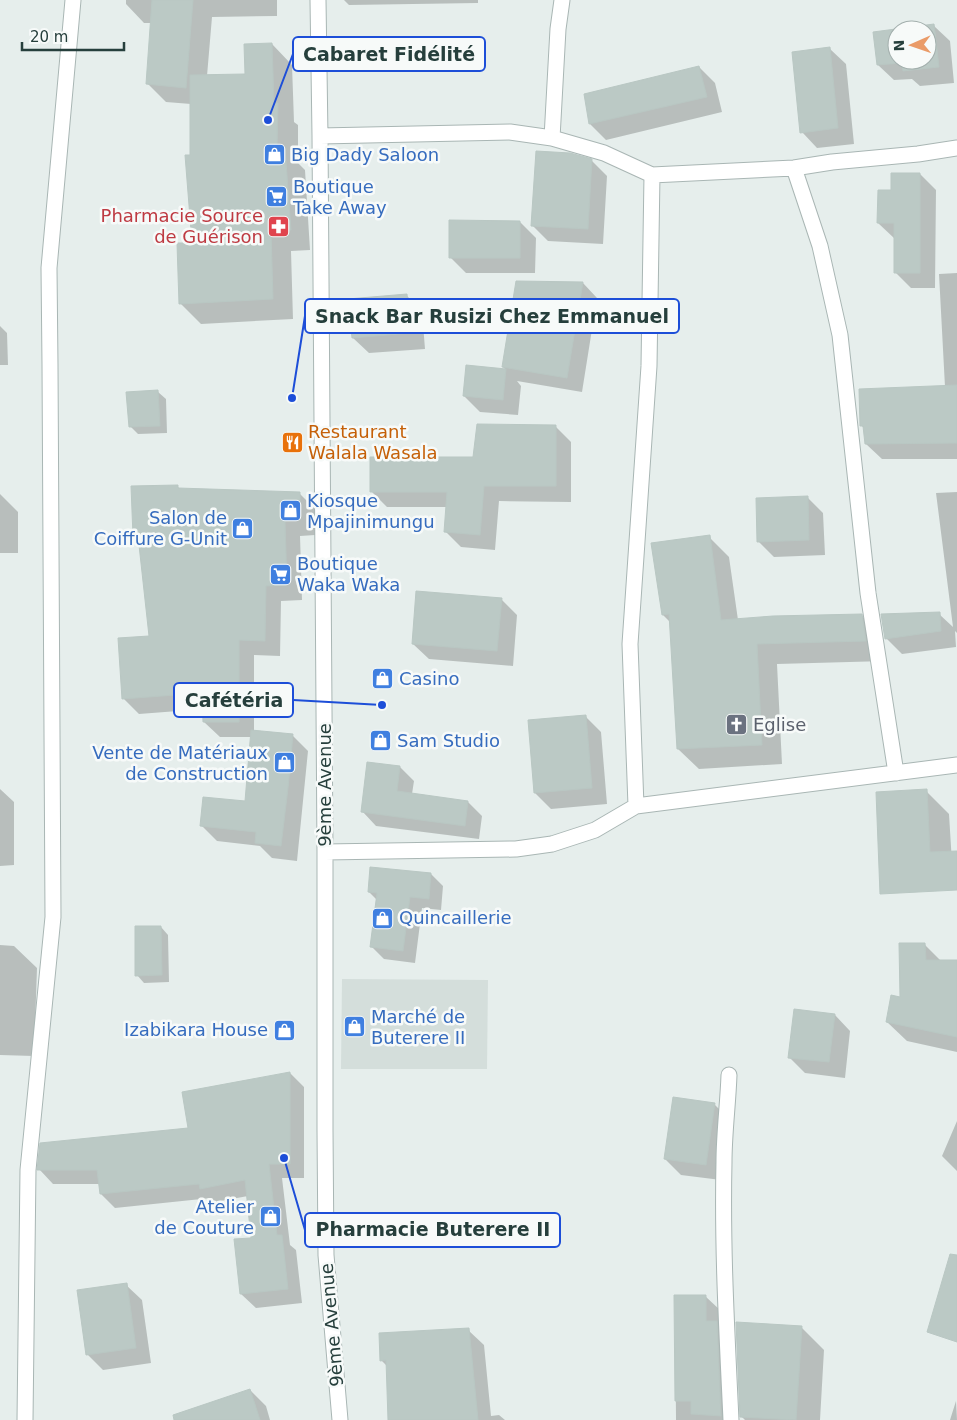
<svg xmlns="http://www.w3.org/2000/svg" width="957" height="1420" viewBox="0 0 957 1420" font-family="'DejaVu Sans',sans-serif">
	<rect width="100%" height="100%" fill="#e6eeec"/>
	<path fill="#d4dedb" d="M342,979l146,1 -1,89h-146z"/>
	<path fill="#0003" fill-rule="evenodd" d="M126,0h151v16l-65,1 -5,59h39l26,-32 20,21 2,57 4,3v38l7,7 5,80 -19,1 2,68 -92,5 -21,-21 13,-59 -2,-140 -25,-2 -19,-19 5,-60h-8l-18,-19z
		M344,0h134v3l-129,2z
		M934,26l16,15 4,42 -34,3 -8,-7 -18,1 -16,-15 -3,-32zM897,30h30v30h-30z
		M830,49l16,15 8,80 -37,4 -15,-16z
		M699,67l16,16 7,29 -116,28 -16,-16 -5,-29z
		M591,160l16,16 -4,68 -55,-3 -15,-15z
		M920,174l16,16 -1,98h-24l-16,-16v-33l-17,-16 14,-32z
		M520,222l16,16 -1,35h-69l-16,-16z
		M957,273v186h-75l-16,-15 -1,-15 -4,-4 84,-38 -6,-113z
		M583,283l14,15 -15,94 -65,-11 4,5 -3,29 -38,-3 -16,-16 3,-30 39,4 -3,-3z
		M406,295l16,16 3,38 -56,4 -16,-15z
		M0,326l7,7 1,32h-8z
		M158,392l8,7 1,34 -29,1 -8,-8z
		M555,426l16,16v60l-72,-1 -4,49 -34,-3 -16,-16 2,-24h-60l-15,-15 102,-34z
		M177,486l3,3 119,4 16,16v26l-15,1 2,64 -21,1 -1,55 -26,-1v76l38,4 16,16 -11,110 -25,-3 -12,-12 -43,-5 -16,-16 45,-22 6,-66h-32l-16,-15v-13l-65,5 -15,-15 -5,-59 31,-3 -10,-96 -6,-6z
		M957,492v141l-2,-2 1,16 -54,7 -16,-16 53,-24 14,13 -17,-134z
		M0,494l18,18v41h-18z
		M807,497l16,16 2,42 -51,2 -16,-16z
		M709,537l20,20 9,63 123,-5 21,21 4,25 -109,3 5,100 -83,5 -21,-20 -7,-126 -8,-8z
		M501,599l16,16 -4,51 -84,-7 -16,-15z
		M586,717l15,15 6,72 -56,5 -16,-16z
		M400,767l14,14 -2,13 56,8 14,14 -3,23 -103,-13 -14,-15z
		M0,789l14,13v63l-14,1z
		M926,791l23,23 3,49 -50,4z
		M431,874l12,12 -2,24 -19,-2 -7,55 -31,-4 -12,-12 5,-47 -8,-8z
		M161,927l7,8 1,47 -25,1 -7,-8z
		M924,944l17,17h16v91l-50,-11 -20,-19 14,-24z
		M0,945l14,1 23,22 -3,88 -34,-1z
		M835,1015l15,16 -5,47 -40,-5 -15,-15z
		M290,1073l14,14v91h-22l8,67 6,5 6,53 -46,5 -15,-14 11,-55 -4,-43 -33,6 -4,-4 -96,10 -14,-14 -1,-10h-47l-14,-15 151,-40z
		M714,1104l16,16 -9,60 -40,-5 -16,-16z
		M957,1121v50l-15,-15z
		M126,1285l16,15 9,63 -48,7 -16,-16z
		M705,1296l15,14 15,110h-59l-1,-123z
		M801,1327l23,23 -4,70h-75l-4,-4z
		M468,1330l16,15 7,71 8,-1 6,5h-115l-2,-53 -7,-7z
		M250,1390l16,16 4,14h-56z
		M956,1401l1,19h-7z"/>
	<path fill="#bbc9c5" stroke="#b9c7c3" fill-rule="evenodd" d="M152,0h41l-7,88 -40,-4z
		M934,24l5,43 -36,4 -1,-8 -25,2 -4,-33zM897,30h30v30h-30z
		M272,43l2,60h4l-1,46 8,-1 6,82 -20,1 2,68 -94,5 -2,-61h15l-7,-88h5v-80l55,-1 -1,-30z
		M830,47l8,81 -38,5 -8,-81z
		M699,66l8,31 -118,27 -5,-30z
		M536,151l34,2 22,6 -4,70 -57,-3z
		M891,173h29v100h-26v-50h-17l1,-33h13z
		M449,220l71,1v37h-71z
		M516,281l67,1 -16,96 -65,-11z
		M407,294l3,39 -58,5 -4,-39z
		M466,365l40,4 -3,31 -40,-4z
		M957,385v58l-92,1 -2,-18h-3l-1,-37z
		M158,390l2,36 -31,1 -3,-35z
		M477,424l79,1v61h-72l-4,49 -36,-3 3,-40h-77v-35h103z
		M178,485v3l122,4v28l-15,1 2,64 -21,1 -1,55 -26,-1v82h-36l-1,-29 -80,6 -4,-61 31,-2 -11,-100h-5l-2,-50z
		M808,496l1,44 -52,2 -1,-44z
		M710,535l11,85 52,-4 89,-2 4,27 -109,3 5,101 -85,4 -8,-135 -7,1 -11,-72z
		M416,591l86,7 -5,53 -85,-7z
		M940,612l1,19 -56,8 -4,-25z
		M586,715l6,73 -58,5 -6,-73z
		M251,730l42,4 -5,54 -7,58 -26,-3 1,-11 -56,-6 3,-29 42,4z
		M367,762l33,4 -3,25 71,10 -3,25 -104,-14z
		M927,789l3,63 27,-1v39l-77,4 -4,-102z
		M370,867l61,6 -2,26 -19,-2 -7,54 -33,-4 7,-54 -9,-1z
		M135,926h26l1,49 -27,1z
		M899,943h26l1,17h31v77l-71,-15 5,-27 9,2z
		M794,1009l41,5 -6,48 -41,-4z
		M290,1072v92h-21l8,71h5l6,54 -48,5 -6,-55 17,-1 -6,-58 -45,9 -1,-5 -99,10 -3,-24h-60l3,-27 148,-15 -6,-36z
		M673,1097l42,6 -9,62 -42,-6z
		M950,1254l7,1v87l-30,-10z
		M127,1283l9,65 -50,7 -9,-65z
		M674,1295h32v26h11l4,95 -30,-2v-13h-16z
		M736,1322l66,4 -6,94 -56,-3z
		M469,1328l9,92h-90l-2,-60 -6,1 -1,-28z
		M250,1389l10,31h-86l-1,-5z"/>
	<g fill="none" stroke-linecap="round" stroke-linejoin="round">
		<defs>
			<path id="minor" d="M318,0l2,136 5,716v278l1,125 14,165
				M320,136l190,-4 42,6 52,15 48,22 142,-7 38,-6 86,-8 39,-6
				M552,138l6,-109 4,-29
				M794,168l26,78 20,89 28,258 28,180
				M636,806l-6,-162 19,-278 3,-191
				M325,852l191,-3 36,-5 43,-14 41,-24 321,-41
				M729,1075c-1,29 -5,58 -5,87 -2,86 3,172 7,258
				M25,1420l3,-250 25,-253 -3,-552 -1,-97 24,-268"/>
		</defs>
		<use href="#minor" stroke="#a9b6b4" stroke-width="17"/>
		<use href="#minor" stroke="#fff" stroke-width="15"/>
	</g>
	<defs>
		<symbol id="shop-square" viewBox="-11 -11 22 22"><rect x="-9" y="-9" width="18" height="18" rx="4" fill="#3f7fe0" stroke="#f7faf9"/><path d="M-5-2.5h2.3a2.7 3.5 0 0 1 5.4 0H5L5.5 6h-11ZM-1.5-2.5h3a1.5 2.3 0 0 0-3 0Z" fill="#fff"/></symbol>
		<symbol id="supermarket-square" viewBox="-11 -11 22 22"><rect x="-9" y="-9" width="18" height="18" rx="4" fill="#3f7fe0" stroke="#f7faf9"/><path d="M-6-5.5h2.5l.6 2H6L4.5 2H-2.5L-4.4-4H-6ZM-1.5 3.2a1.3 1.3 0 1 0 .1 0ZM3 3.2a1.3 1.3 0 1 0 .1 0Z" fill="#fff"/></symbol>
		<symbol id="pharmacy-square" viewBox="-11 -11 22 22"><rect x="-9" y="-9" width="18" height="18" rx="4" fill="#e0444e" stroke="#f7faf9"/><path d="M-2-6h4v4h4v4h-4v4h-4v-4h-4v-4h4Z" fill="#fff"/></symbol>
		<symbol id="restaurant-square" viewBox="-11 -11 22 22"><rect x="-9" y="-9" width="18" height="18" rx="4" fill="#e8710a" stroke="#f7faf9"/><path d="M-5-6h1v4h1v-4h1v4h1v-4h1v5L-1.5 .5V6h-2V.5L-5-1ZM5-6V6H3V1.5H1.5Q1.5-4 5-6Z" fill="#fff"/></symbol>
		<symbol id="church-square" viewBox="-11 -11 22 22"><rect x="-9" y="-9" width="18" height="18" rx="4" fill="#6b7280" stroke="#f7faf9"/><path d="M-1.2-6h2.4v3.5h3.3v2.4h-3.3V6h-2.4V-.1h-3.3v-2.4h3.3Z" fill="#fff"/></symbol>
	</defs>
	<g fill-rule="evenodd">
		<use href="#shop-square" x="262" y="142" width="25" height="25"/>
		<use href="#supermarket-square" x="264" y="184" width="25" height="25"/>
		<use href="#pharmacy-square" x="266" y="214" width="25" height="25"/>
		<use href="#restaurant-square" x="280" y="430" width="25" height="25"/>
		<use href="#shop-square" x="278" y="498" width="25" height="25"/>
		<use href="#shop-square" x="230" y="516" width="25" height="25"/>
		<use href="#supermarket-square" x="268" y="562" width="25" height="25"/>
		<use href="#shop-square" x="370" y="666" width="25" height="25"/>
		<use href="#church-square" x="724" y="712" width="25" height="25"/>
		<use href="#shop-square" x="368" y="728" width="25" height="25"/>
		<use href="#shop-square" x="272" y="750" width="25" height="25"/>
		<use href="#shop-square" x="370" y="906" width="25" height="25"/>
		<use href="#shop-square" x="342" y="1014" width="25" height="25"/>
		<use href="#shop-square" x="272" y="1018" width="25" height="25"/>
		<use href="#shop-square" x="258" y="1204" width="25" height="25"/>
	</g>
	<g text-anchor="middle" stroke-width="5" stroke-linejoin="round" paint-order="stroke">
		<g font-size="18" fill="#366cbe" stroke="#f7faf9" text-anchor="start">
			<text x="291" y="161">Big Dady Saloon</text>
			<text x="293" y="193">Boutique<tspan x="293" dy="21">Take Away</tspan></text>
			<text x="307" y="507">Kiosque<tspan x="307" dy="21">Mpajinimungu</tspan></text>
			<text x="227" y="524" text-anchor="end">Salon de<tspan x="227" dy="21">Coiffure G-Unit</tspan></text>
			<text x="297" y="570">Boutique<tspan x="297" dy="21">Waka Waka</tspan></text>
			<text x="399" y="685">Casino</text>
			<text x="397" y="747">Sam Studio</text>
			<text x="268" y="759" text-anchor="end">Vente de Matériaux<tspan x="268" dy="21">de Construction</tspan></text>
			<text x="399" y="924">Quincaillerie</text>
			<text x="371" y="1023">Marché de<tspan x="371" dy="21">Buterere II</tspan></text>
			<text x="268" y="1036" text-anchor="end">Izabikara House</text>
			<text x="254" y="1213" text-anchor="end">Atelier<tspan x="254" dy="21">de Couture</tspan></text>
		</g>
		<g font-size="18" fill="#be3a42" stroke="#f7faf9" text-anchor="end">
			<text x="263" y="222">Pharmacie Source<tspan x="263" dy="21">de Guérison</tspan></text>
		</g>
		<g font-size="18" fill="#c56008" stroke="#f7faf9" text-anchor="start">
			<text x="308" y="438">Restaurant<tspan x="308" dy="21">Walala Wasala</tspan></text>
		</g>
		<g font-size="18" fill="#5b616d" stroke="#f7faf9" text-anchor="start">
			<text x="753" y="731">Eglise</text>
		</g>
		<g font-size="18" fill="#263f3c" stroke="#f7faf9">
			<text transform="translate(325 785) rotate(-90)" y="6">9ème Avenue</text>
			<text transform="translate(332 1325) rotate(-95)" y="6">9ème Avenue</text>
		</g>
	</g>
	<path fill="none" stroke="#1d4ed8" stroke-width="2" d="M268 120L293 54M292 398L305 316M382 705L293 700M284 1158L305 1230"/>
	<g fill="#1d4ed8" stroke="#f7faf9" stroke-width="2">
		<circle cx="268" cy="120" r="5"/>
		<circle cx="292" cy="398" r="5"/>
		<circle cx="382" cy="705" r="5"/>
		<circle cx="284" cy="1158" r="5"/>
	</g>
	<g fill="#f7faf9" stroke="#1d4ed8" stroke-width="2">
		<rect x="293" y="37" width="192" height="34" rx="5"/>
		<rect x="305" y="299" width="374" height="34" rx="5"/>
		<rect x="174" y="683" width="119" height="34" rx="5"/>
		<rect x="305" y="1213" width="255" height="34" rx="5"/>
	</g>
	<g font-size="19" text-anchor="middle" font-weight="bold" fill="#263f3c">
		<text x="389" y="61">Cabaret Fidélité</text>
		<text x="492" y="323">Snack Bar Rusizi Chez Emmanuel</text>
		<text x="234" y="707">Cafétéria</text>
		<text x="433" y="1236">Pharmacie Buterere II</text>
	</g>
	<g transform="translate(912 45) rotate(268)"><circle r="24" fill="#f7faf9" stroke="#a3afad"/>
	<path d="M0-4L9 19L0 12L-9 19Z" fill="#ea9b68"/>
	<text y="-8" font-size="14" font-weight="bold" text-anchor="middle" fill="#263f3c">N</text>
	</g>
	<path d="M22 42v8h102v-8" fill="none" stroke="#263f3c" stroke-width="2.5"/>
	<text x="30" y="42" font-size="15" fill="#263f3c" stroke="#f7faf9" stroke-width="4" paint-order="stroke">20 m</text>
</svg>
